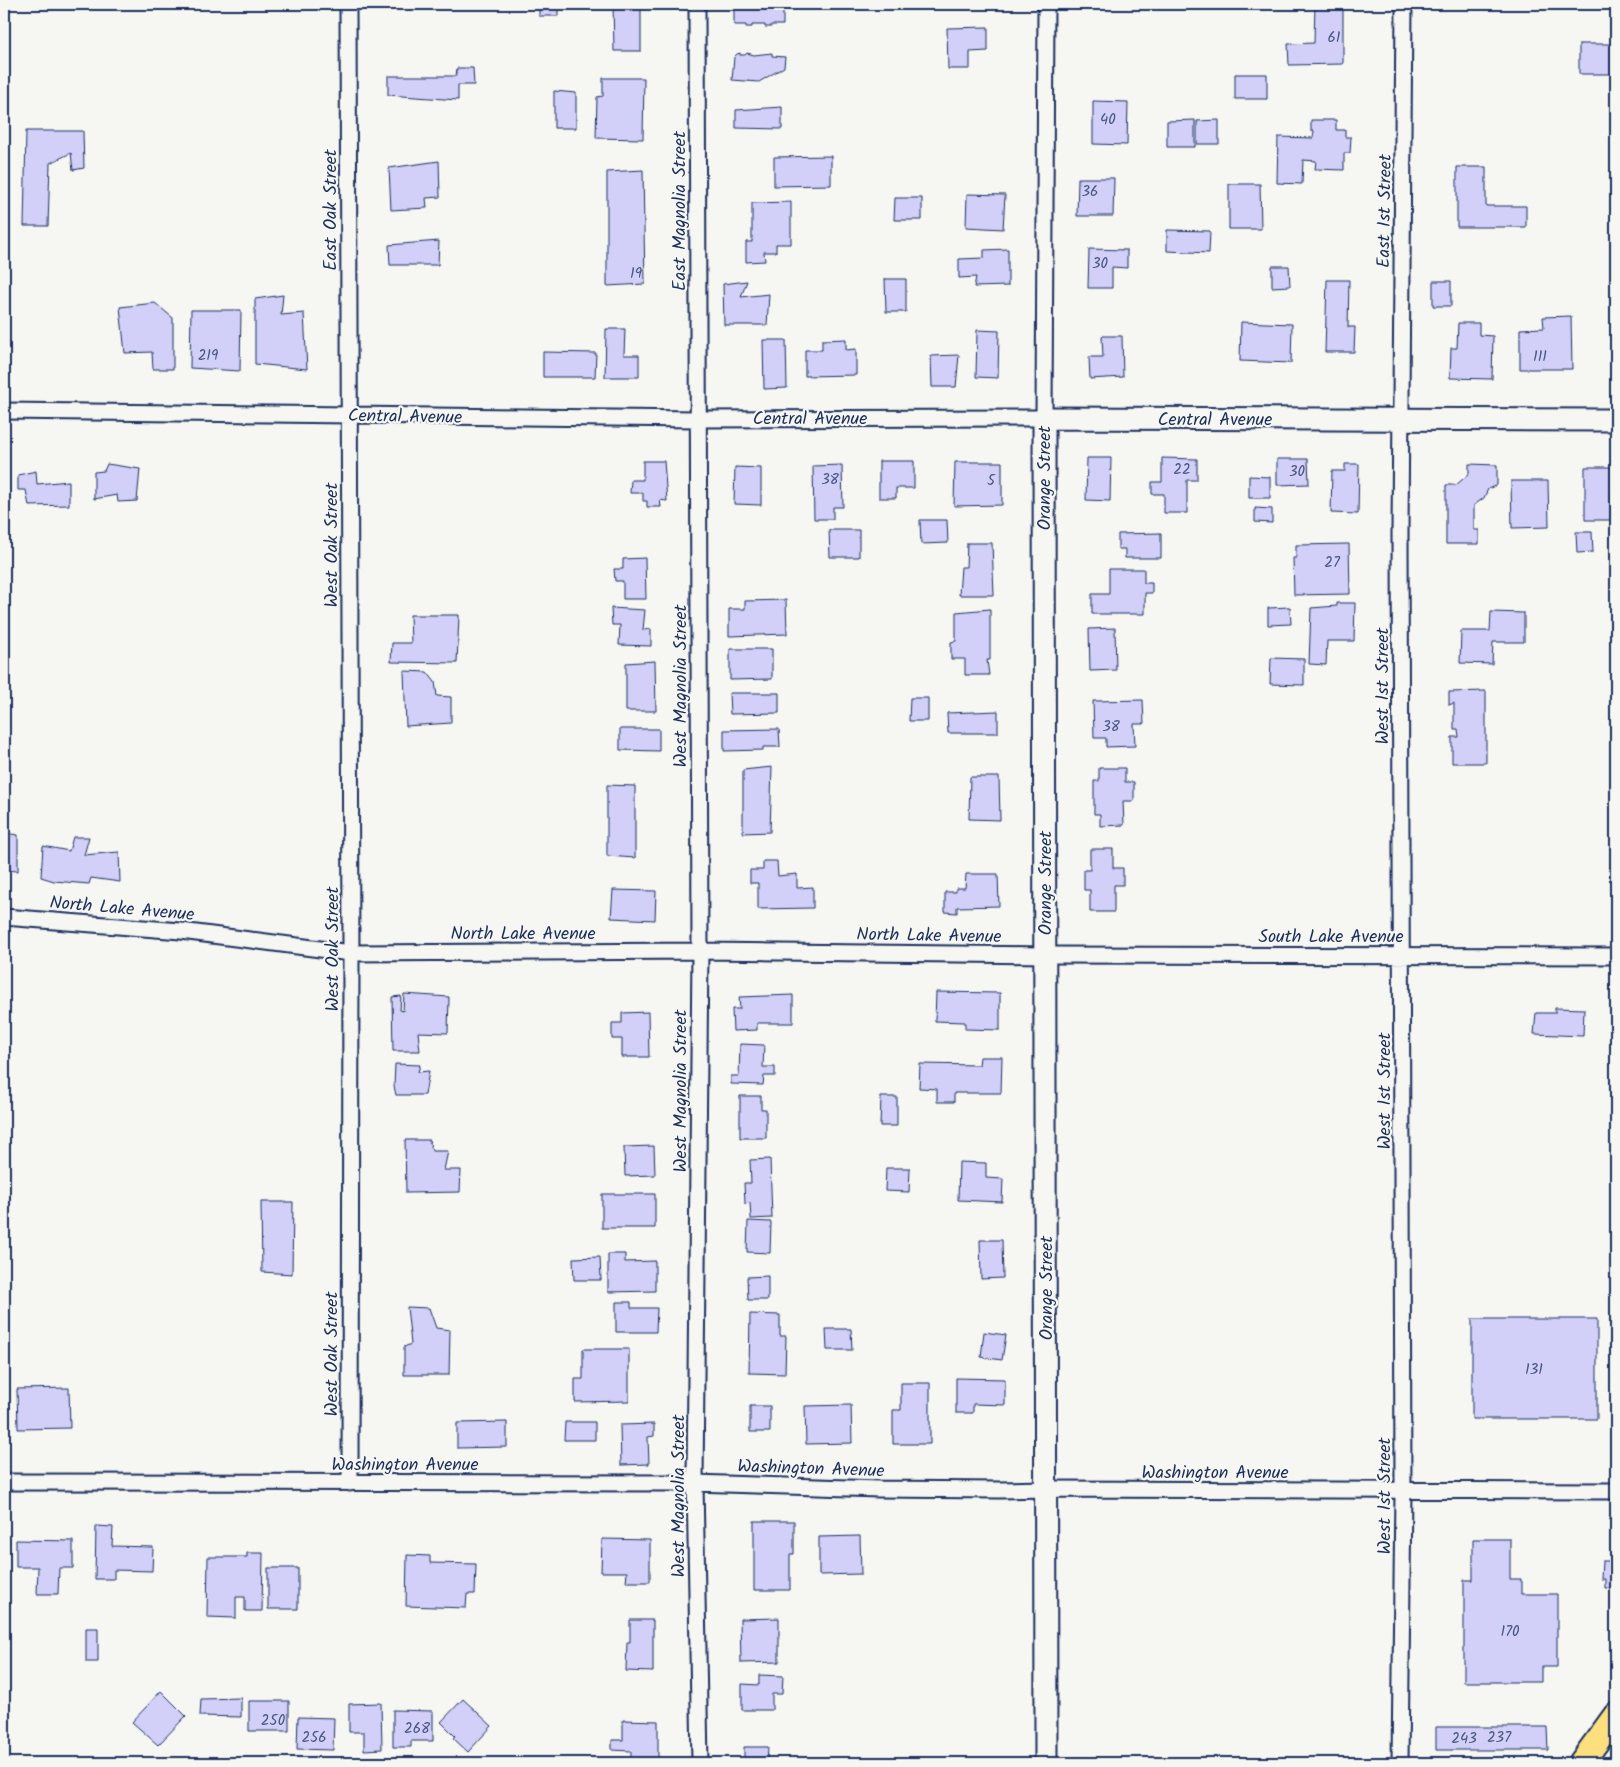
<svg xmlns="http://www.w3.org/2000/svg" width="1620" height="1767" viewBox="0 0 1620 1767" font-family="Kalam,sans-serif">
	<rect width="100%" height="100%" fill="#f6f6f2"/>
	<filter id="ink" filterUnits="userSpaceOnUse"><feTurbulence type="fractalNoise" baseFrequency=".02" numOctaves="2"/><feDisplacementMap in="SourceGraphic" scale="10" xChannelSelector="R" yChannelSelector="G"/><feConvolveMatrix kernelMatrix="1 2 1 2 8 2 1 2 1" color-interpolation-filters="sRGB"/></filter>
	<g filter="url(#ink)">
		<path fill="#d2cff8" stroke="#1b2f5e" d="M4,4h48v2z
			M539,4h27v3h-8v9h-19z
			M613,4h28v47h-27z
			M734,4h49v21h-12v2h-6v-2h-13v2h-6v-2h-12z
			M1315,4h28v60l-54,1 -1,-21 26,-1z
			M988,27v24l-18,1v17h-22l-1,-41z
			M1579,44h37v30h-37z
			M740,53v2h5l2,-2 7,2 18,-2v3l13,1 -1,10 -25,15 -27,-2 2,-23 3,-3z
			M457,68h16l1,17h-16v15l-70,-5v-19h68z
			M1235,74h32v25h-32z
			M603,78h41l-1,61 -47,-1 1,-41 6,-1z
			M554,91l22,2v35h-22z
			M1093,101l35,1 -1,43 -34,-1z
			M782,107v22l-46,-1v-18z
			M1195,120v27h-28v-26z
			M1219,120v24h-22v-23z
			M1311,120h25v10h9v7h6l-1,16h-6v17l-29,-1 1,-8 -13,-1 -1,24 -25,-1 1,-46 35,1 1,-7h-3z
			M26,131h57l1,37 -11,2 -2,-17 -21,10 -2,63h-24z
			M831,156v29l-57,1v-29z
			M439,161l1,36 -14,1 1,10 -36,2 -2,-42z
			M1457,167h29v39h40v21h-69z
			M643,170l2,114 -38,2v-114z
			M1078,178h36l-1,38h-36z
			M1229,184h31l1,45h-32z
			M967,194l38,1 -2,34 -37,-2z
			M895,198h27v22h-28z
			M791,202v42h-15v8h-12l1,9 -19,1v-20h6v-39z
			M1167,230l43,1 -1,22 -42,-2z
			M439,241l-1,24h-48l-1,-20z
			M1008,249v37l-34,1 2,-10 -17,1v-19l25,-1v-8z
			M1089,249l38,1v18l-15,-1v21h-24z
			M1272,266h17l1,20 -18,1z
			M885,279h21v33h-20z
			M1327,280h22l-1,47h7l-1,25h-29z
			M747,281l-6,16 28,-3 -2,31h-43l-1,-41z
			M1433,281h18v25h-18z
			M283,295l-2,20 23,-2 3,56 -52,-5v-65z
			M155,303l18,15v51h-20l-1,-17 -27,1 -5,-46z
			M191,310h50l-1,61 -50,-3z
			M1571,316l1,53h-52v-40l24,-1 -1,-11z
			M1241,322l51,2 -1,39 -51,-2z
			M1458,323h21v12l14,1 -1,43 -42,-1 1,-30h6z
			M606,329h19l-1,26h15v22h-34z
			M977,330l22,1 -1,47 -22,-1z
			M1102,336h20l1,41 -33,2 -1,-22h14z
			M846,339v11l10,-1v26l-51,1v-26h17v-10z
			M763,340h23l1,48 -23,1z
			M543,352l53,1 -1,24h-52z
			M959,355l-3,32h-24l-1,-31z
			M1087,458h24l-1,43 -24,-1z
			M1162,458l35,1v21h-10v33h-23v-19h-12v-12h10z
			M1277,459h31l1,25 -32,1z
			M643,461h21l3,40 -7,-1 1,7h-14v-6h-4v-8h-13l1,-13h12z
			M879,461h35v27h-18v10h-17z
			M955,462h47v43l-48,1z
			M107,464l33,5 -3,32 -19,1 -1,-7 -23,4v-27l10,-1z
			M1345,464h14l-1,50 -27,-1 1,-42h13z
			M1469,464l28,1v20l-9,4 -4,9 -10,7v25h5v14h-33v-59h10l13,-11z
			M842,465l1,42h-10v12h-19l-1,-53z
			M735,467l26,1v37l-27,-1z
			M1585,467h31v23l-4,1v29h-27z
			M36,471l1,13 32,-3v24l-40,1 -3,-16h-8v-15z
			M1249,476l21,1v21h-21z
			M1511,481h37l1,46 -37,1z
			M1255,508l17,1v14l-17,-1z
			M920,520h27l1,23 -27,1z
			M829,530h30v27h-29z
			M1576,532h16l1,20 -16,1z
			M1161,533v25h-36v-9h-7v-15z
			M967,543h25l2,52h-35l2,-28h5z
			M1349,544l1,50 -56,1 -1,-37h3v-13z
			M645,558l1,41h-23v-18h-8l-1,-12h9v-10z
			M1109,569h35v14h8v10h-7v21h-53v-20h17z
			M786,600l1,34 -58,2v-27h16v-8z
			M1337,603h18l-1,38h-27l-1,24 -17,-1 2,-56 26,-2z
			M1290,607l1,17 -23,1v-17z
			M611,608l34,2 -2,20 8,-1v17l-32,-1 1,-20h-8z
			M990,609v51h-3l2,15h-24v-16h-14v-17l5,-1v-29z
			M1491,612l33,1v29h-31l-1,22 -32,-1 1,-32h29z
			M410,615h49l-2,48 -66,-1 1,-19h19z
			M1115,628l1,42 -26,1 -1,-42z
			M730,649h42v30l-42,1z
			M1271,658l33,1v26l-34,-1z
			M655,661l1,50h-30v-48z
			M404,671l23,1 8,10 2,14 14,1v26l-45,3z
			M1486,691v72h-34v-26h7l-1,-8h-4v-26l-5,2v-13z
			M729,693h50v20l-49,1z
			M910,698h18v23h-19z
			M1143,700l1,24h-10l1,22 -29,1v-9h-12l-1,-37z
			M998,711v22h-50l-1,-20z
			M620,729h39v22l-39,-1z
			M779,729l1,18h-17v3l-39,1v-21z
			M772,767l-2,65 -27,1v-63z
			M1099,768h26v14h9v19h-11l1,24 -24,1v-12h-6v-33h5z
			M970,777h29l1,43 -31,-1z
			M607,785l28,1v72l-28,-2z
			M4,833l14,2v36l-14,-1z
			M73,837h16l-5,18 35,-3 1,30 -29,-4 -2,6 -35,-3 -13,-4 2,-31 26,5z
			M1090,849h23v19h10v17h-9v27h-24v-22h-6v-20h6z
			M763,861h14l1,15 19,-2v14l16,-1v21l-55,1v-26h-8v-13h13z
			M966,874h32l1,32 -42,1v6l-12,-1v-20h11v-4h9z
			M613,890l43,1 -1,29 -44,-2z
			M936,992l64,1v37l-35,-1v-7l-30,-1z
			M404,994l45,3 -1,36 -30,-1 2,19h-27l-1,-54 9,-1 -1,14 3,1z
			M793,995v28h-36v7l-24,1 -1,-22h8l-1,-12z
			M1555,1008l29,1 -1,27 -49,-2 2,-21h19z
			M648,1012l1,45h-27v-18h-10v-16h10v-10z
			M740,1044l24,1 -1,22h12v9h-11l-1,9 -32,-1v-8h8z
			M980,1057h22l-1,36h-47v9h-17v-13l-18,-1 1,-24 59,1z
			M395,1064l25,1 -2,7 11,-1 -4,24h-29l-2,-9z
			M740,1096h21v13h5v29h-26z
			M881,1097h16v29h-17z
			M405,1140h24l3,11h16l-4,19h17l-1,22 -54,1z
			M654,1146l1,29 -30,1 -1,-29z
			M770,1159l2,59 -21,1 -1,-16 -5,1 -1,-21h7l-1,-23z
			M959,1162l27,1v15l17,1 -1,23 -44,-2z
			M886,1168h24l-1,24 -24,-1z
			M602,1194h53v34h-53z
			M261,1202h32l-1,72 -30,-2z
			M748,1221l23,1 -1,31 -23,-1z
			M980,1240h22l1,38 -22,1z
			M608,1254h17v8l30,-1v30l-47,1z
			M600,1257l1,23h-27l-1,-22z
			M768,1276v24h-20l-1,-23z
			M616,1302h15v6h26l-1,24h-40z
			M407,1307l22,1 7,20 14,2 -1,45h-45v-28l7,-3z
			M750,1314l30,1v21h6l-1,38 -36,-1z
			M1472,1319h125v100h-125z
			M826,1329h25l1,21h-25z
			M984,1332l22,3 -4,25 -21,-3z
			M583,1349h46v52l-54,1v-23h8z
			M956,1378l49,1v26l-32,-1v9h-17z
			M901,1383h29v61h-37v-34h8z
			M69,1388l1,40 -52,1 -1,-40z
			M851,1405l1,38 -46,1 -1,-38z
			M750,1406h20v26h-20z
			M507,1422v25l-50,1v-25z
			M565,1422h30v18h-31z
			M654,1424v12l-6,1 1,27 -28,1 -1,-40z
			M754,1521h40v33h-4v36h-36z
			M96,1526l17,1 -1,19 41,1 -1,24 -38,-1v9h-19z
			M860,1536l1,38 -42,1v-38z
			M602,1539l48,1v42h-24l1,-10h-26z
			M1473,1539h37v40h11v15h36v73h-16v15h-77v-102h9z
			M16,1540l57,1v27h-14l-1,26h-21l1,-27h-22z
			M247,1553h16l-1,58h-17v-14h-9v21l-29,-1 1,-60h39z
			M407,1555l23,1v7l46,1 -1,30h-8l-1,14 -60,-2z
			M1602,1561h14v27h-11v-9h-4z
			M268,1568h30v41h-30z
			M779,1618v44l-38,1 -1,-44z
			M630,1620h23v52l-27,-1 1,-29h3z
			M86,1628h12v34h-12z
			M759,1675l24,1 -1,18h-10v16h-30v-26l17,1z
			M161,1691l25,25 -28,29 -26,-23z
			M241,1698v19l-41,-1 1,-17z
			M463,1699l29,27 -24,26 -15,-14 2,-2 -14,-14z
			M249,1701h40v30h-40z
			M381,1703l1,46 -18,1v-18h-15v-28z
			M393,1710l40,1v30h-22v6h-18z
			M298,1717l36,1 -1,32 -36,-1z
			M623,1720l35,1v42h-27v-12l-19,-1v-10h11z
			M1436,1727h111l1,23h-112z
			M744,1747h24l-1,16h-23z
			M168,1759v4h-34l-1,-3z"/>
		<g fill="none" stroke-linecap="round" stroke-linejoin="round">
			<defs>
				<path id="street" d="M348,4l3,949 -1,530
					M697,4l3,947 -5,532 5,280
					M4,411l693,8 347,-1 2,-414
					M4,917l177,14 170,22 349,-2 345,4 571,1
					M4,1482l691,1 184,6 121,1 47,-1 569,2
					M1400,1763l3,-272 -3,-958 4,-529"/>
				<path id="secondary" d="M1046,1763l-2,-1345 572,2"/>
				<path id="primary" d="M1581,1763l35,-48"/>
			</defs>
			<use href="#street" stroke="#1b2f5e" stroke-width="19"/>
			<use href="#secondary" stroke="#1b2f5e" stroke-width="25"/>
			<use href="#primary" stroke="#1b2f5e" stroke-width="28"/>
			<use href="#street" stroke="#f6f6f2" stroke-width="15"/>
			<use href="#secondary" stroke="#f6f6f2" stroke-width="21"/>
			<use href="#primary" stroke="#fce080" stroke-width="24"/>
		</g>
	</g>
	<g text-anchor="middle" stroke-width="4.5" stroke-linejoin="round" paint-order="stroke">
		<g font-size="15" fill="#495784">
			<text x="1334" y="42">61</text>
			<text x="1108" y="124">40</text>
			<text x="1090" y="196">36</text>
			<text x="1100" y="268">30</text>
			<text x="636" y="278">19</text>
			<text x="208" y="360">219</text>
			<text x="1540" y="361">111</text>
			<text x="1182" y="474">22</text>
			<text x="1297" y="476">30</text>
			<text x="830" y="484">38</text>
			<text x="991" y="485">5</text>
			<text x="1332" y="567">27</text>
			<text x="1111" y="731">38</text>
			<text x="1534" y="1374">131</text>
			<text x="1510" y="1636">170</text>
			<text x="273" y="1725">250</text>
			<text x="417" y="1733">268</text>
			<text x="314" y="1742">256</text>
			<text x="1499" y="1742">237</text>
			<text x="1464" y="1743">243</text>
		</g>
		<g font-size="18" fill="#1b2f5e" stroke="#f6f6f2">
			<text transform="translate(330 210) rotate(-90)" y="6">East Oak Street</text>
			<text transform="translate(679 211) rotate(-90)" y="6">East Magnolia Street</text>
			<text transform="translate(1384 211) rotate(-89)" y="6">East 1st Street</text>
			<text transform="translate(405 416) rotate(1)" y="6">Central Avenue</text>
			<text x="810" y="424">Central Avenue</text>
			<text x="1215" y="425">Central Avenue</text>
			<text transform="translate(1044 478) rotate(-90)" y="6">Orange Street</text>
			<text transform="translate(331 545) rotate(-90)" y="6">West Oak Street</text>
			<text transform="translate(680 686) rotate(-90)" y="6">West Magnolia Street</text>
			<text transform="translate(1382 686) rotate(-90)" y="6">West 1st Street</text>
			<text transform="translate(1045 883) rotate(-90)" y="6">Orange Street</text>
			<text transform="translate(122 908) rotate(5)" y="6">North Lake Avenue</text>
			<text x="523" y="939">North Lake Avenue</text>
			<text transform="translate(929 935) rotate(1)" y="6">North Lake Avenue</text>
			<text x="1331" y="942">South Lake Avenue</text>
			<text transform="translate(332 949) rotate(-90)" y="6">West Oak Street</text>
			<text transform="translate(680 1091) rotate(-90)" y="6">West Magnolia Street</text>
			<text transform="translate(1384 1091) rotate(-90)" y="6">West 1st Street</text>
			<text transform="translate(1046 1288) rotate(-90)" y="6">Orange Street</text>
			<text transform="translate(331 1354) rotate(-90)" y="6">West Oak Street</text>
			<text x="405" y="1470">Washington Avenue</text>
			<text transform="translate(811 1468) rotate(2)" y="6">Washington Avenue</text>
			<text x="1215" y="1478">Washington Avenue</text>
			<text transform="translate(678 1496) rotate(-90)" y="6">West Magnolia Street</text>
			<text transform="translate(1384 1496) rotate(-90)" y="6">West 1st Street</text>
		</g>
	</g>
	<rect width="1620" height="1767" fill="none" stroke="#f6f6f2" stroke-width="20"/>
	<rect x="10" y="10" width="1600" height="1747" fill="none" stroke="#1b2f5e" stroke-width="2" filter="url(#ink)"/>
</svg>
